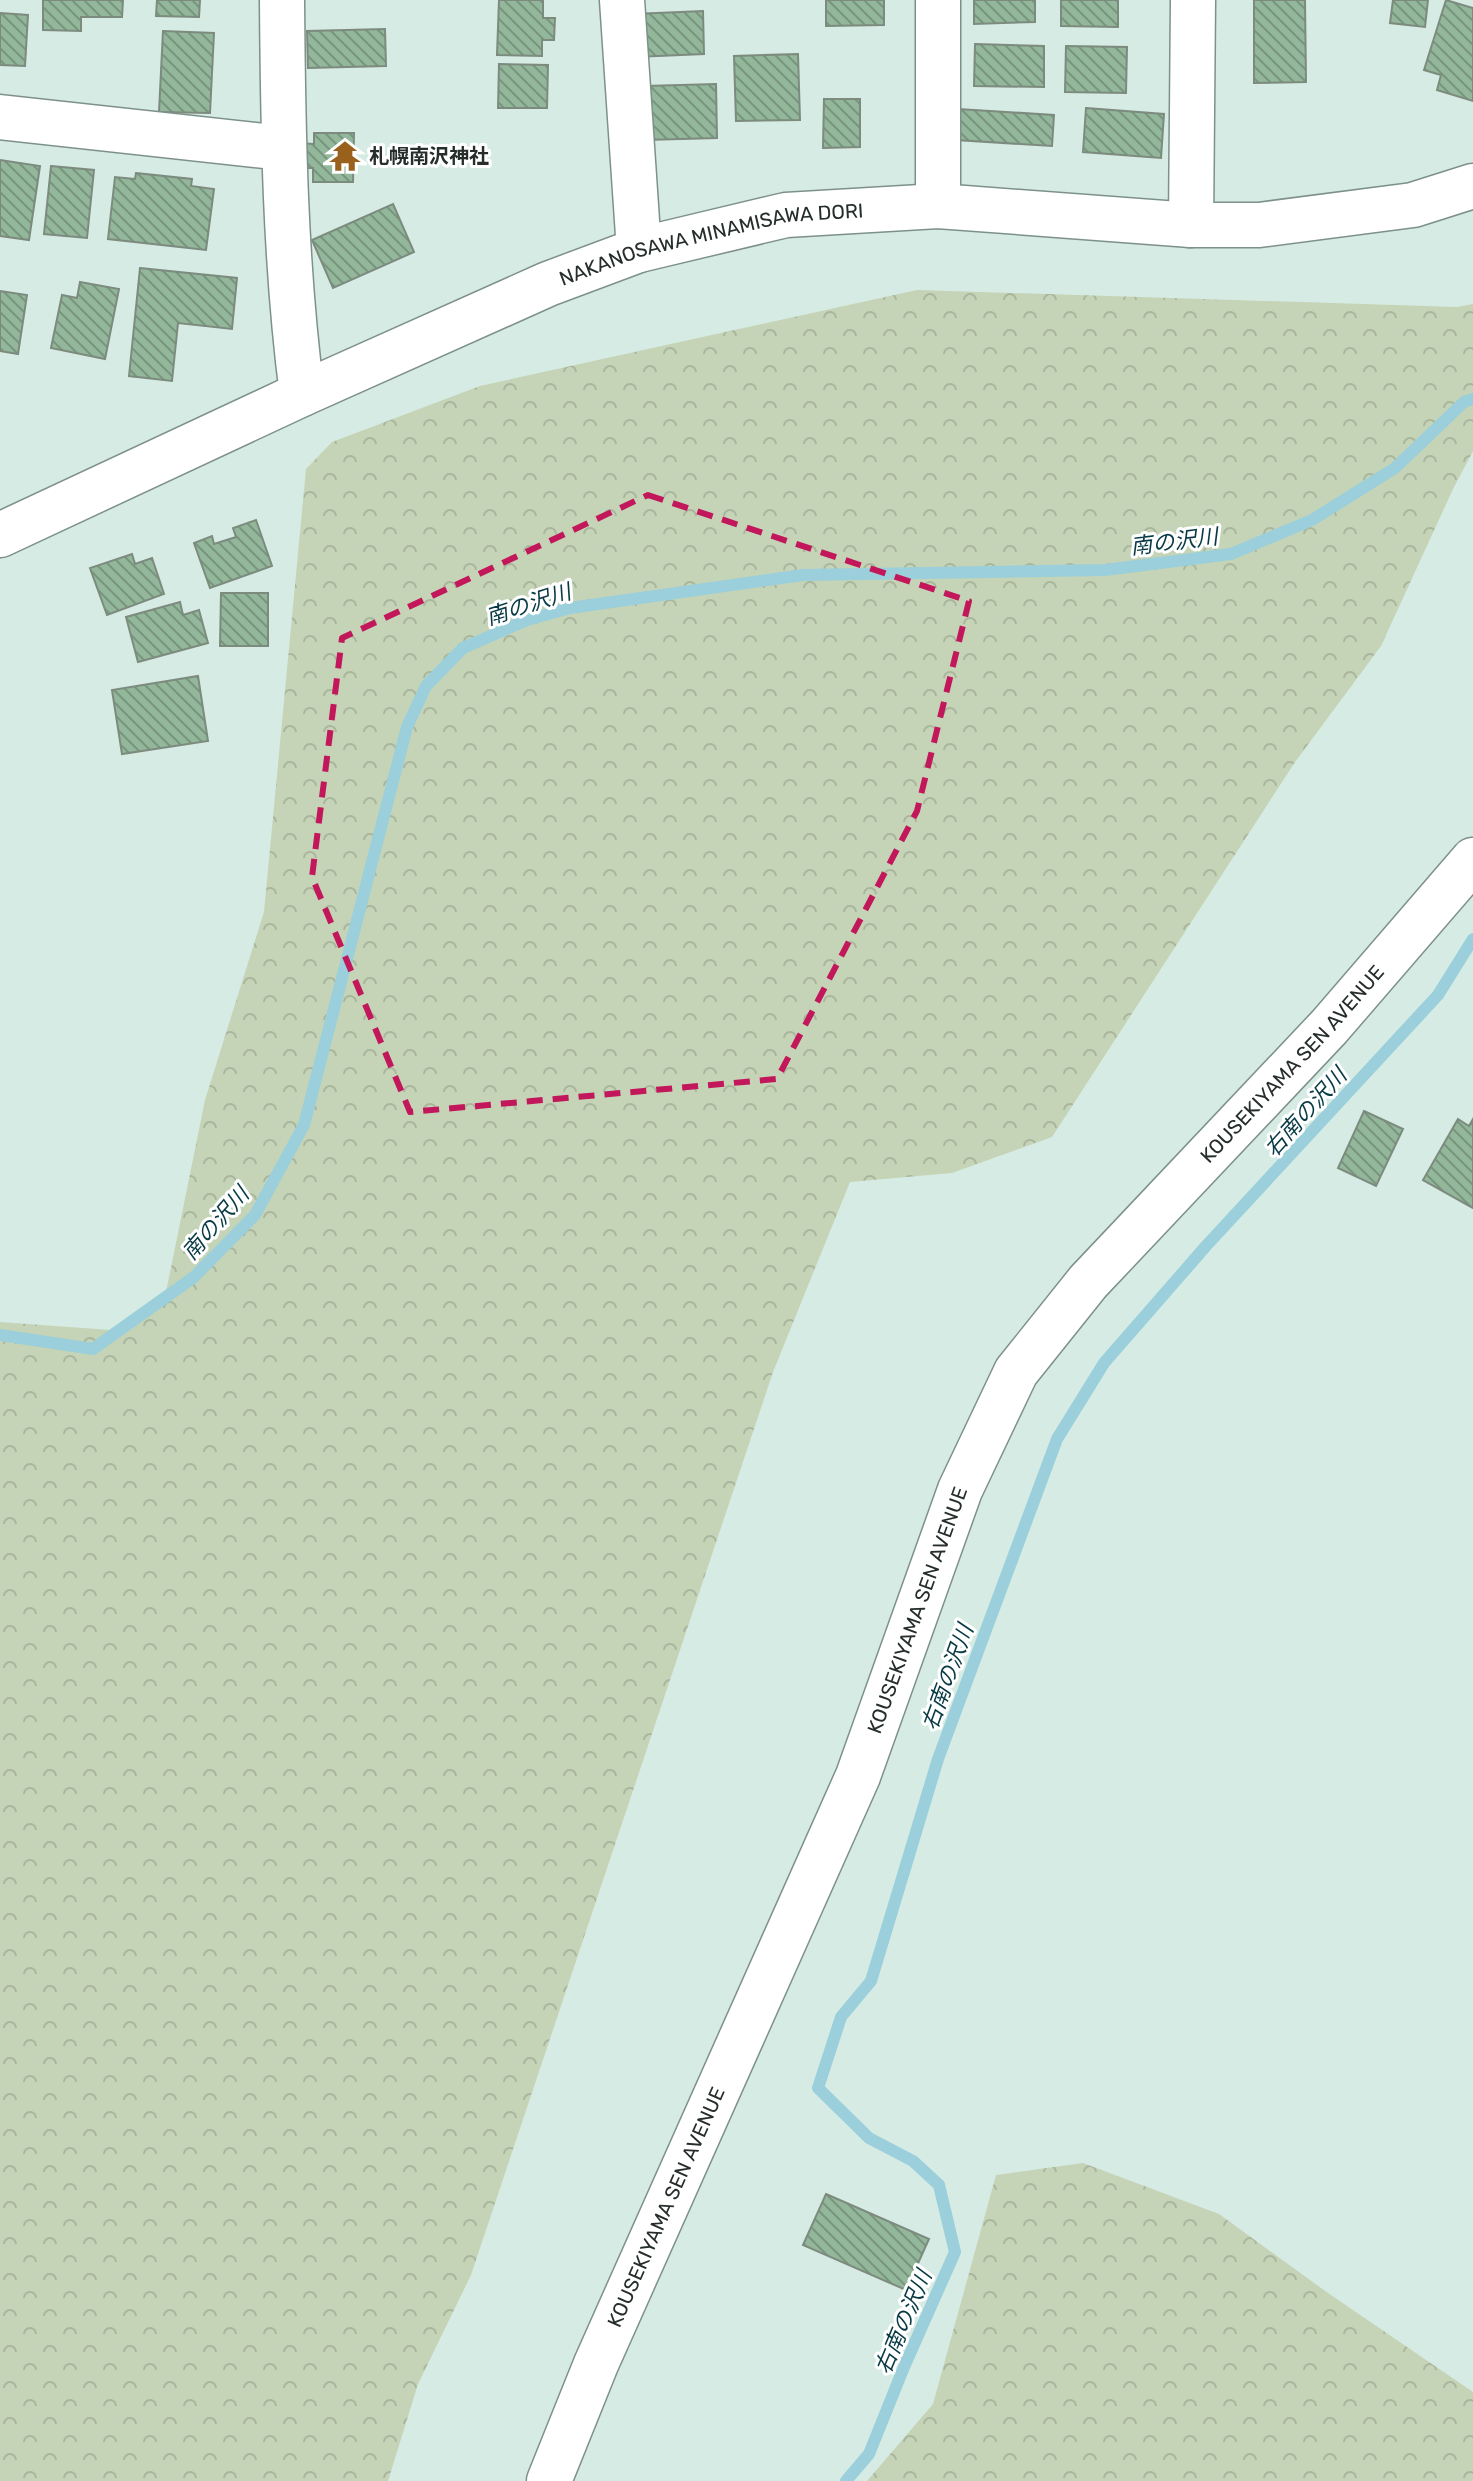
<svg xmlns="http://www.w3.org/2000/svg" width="1473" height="2481" viewBox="0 0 1473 2481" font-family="Rubik,'Noto Sans JP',sans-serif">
	<defs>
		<pattern id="forest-crowns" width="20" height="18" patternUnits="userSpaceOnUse" patternTransform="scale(2)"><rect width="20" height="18" fill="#c5d4b6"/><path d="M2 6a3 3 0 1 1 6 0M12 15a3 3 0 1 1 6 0" fill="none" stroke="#a9b69d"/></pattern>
		<pattern id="building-back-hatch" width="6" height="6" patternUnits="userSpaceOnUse" patternTransform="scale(2)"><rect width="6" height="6" fill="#93b79a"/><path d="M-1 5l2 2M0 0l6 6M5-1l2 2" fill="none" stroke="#78957e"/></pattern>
	</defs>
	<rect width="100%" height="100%" fill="#d6ebe4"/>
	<path fill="url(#forest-crowns)" d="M917,290l540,17 16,-3v147l-20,38 -72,157 -86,116 -243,375 -100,36 -102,9 -77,190 -302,903 -53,109 -30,97h-388v-1159l111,8 53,-28 41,-202 59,-188 42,-443 26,-27 148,-56z
		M1083,2163l136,51 109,79 145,99v89h-606l66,-77 63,-229z"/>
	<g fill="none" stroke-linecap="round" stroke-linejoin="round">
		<path stroke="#9acfdb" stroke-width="12" d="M0,1335l93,14 101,-72 61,-62 49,-90 103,-398 19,-41 37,-38 64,-28 43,-12 233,-33 302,-5 126,-16 81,-34 83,-52 69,-66 9,-3
			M846,2481l23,-27 35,-87 51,-115 -16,-67 -26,-24 -44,-23 -51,-50 23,-71 30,-36 67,-222 119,-320 47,-76 102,-117 232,-251 35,-56"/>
	</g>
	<path fill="url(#building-back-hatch)" stroke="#7d8b7f" stroke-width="2" d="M43,0h80l-1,17h-41v14l-38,-1z
		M157,0h43l-1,17 -43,-1z
		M499,0h44v18h12l-1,22h-12v16l-45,-1z
		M826,0h58v25l-58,1z
		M974,0h61v22l-61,2z
		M1061,0h57v27l-57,-1z
		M1254,0h51l1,82 -52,1z
		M1393,0h35l-3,27 -35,-4z
		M1446,0l27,8v93l-36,-11 4,-15 -17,-5z
		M703,11l1,43 -69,3 -1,-43z
		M0,13l28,2 -3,51 -25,-1z
		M385,29l1,37 -78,2 -1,-37z
		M163,31l51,2 -4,80 -51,-1z
		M975,44l69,2v41l-70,-1z
		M1066,46l61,1 -1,46 -61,-1z
		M798,54l2,66 -64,1 -2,-65z
		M499,64l49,1 -1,43h-49z
		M716,84l1,54 -71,2 -1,-54z
		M824,99h36v48l-37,1z
		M1086,108l78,6 -3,44 -78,-6z
		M958,109l96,6 -2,31 -96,-6z
		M314,133h40l-1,49h-40v-14h-13v-25l14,1z
		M0,160l40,6 -11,74 -29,-4z
		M51,166l43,4 -7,68 -43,-4z
		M136,173l56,6 -1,7 23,3 -8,61 -98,-11 7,-62 20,2z
		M393,204l21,48 -81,36 -21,-48z
		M140,268l97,10 -5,51 -54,-6 -6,58 -43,-5z
		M80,282l39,7 -14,70 -54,-11 11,-53 15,3z
		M0,291l27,4 -9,59 -18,-3z
		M256,520l16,46 -62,22 -16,-45 18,-7 2,8 22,-7 -3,-9z
		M132,554l3,10 17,-6 12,36 -57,21 -17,-47z
		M221,593h47v53h-48z
		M180,602l3,13 16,-5 9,33 -70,19 -12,-45z
		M198,676l10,65 -86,13 -10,-64z
		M1364,1111l39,18 -27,57 -38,-18z
		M1458,1119l11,7 4,-7v89l-50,-28z
		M826,2194l103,45 -23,51 -103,-45z"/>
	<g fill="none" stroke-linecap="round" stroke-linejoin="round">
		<defs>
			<path id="street" d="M282,0c1,132 3,263 20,394
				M622,0l17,250
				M0,117l283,31
				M938,206v-206
				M1191,225l2,-225"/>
			<g id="secondary">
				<path id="s1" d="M0,535l302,-141 246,-110 91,-34 147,-35 152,-9 253,19h68l154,-20 60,-19"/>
				<path id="s2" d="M549,2481l47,-117 262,-588 102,-286 56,-118 72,-90 241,-255 144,-167"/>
			</g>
		</defs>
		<use href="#street" stroke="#7d918a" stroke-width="47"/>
		<use href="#secondary" stroke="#7d918a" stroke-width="47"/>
		<use href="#street" stroke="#fff" stroke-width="44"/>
		<use href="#secondary" stroke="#fff" stroke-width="44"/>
	</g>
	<path fill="none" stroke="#c2185b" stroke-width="6" stroke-dasharray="16 10" stroke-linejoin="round" d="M648,495l321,106 -52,210 -140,268 -367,33 -98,-235 30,-239z"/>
	<defs>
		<symbol id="temple-bare" viewBox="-9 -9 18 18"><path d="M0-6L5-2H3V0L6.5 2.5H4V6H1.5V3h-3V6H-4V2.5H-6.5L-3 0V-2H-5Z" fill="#99611c" stroke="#fff" stroke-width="2.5" paint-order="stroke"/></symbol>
	</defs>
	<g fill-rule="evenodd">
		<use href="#temple-bare" x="323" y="134" width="44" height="44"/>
	</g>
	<g text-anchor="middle" stroke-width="6" stroke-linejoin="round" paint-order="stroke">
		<g font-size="20" font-weight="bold" fill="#262e2b" stroke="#fff" text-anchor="start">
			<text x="369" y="163">札幌南沢神社</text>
		</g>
		<g font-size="20" fill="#262e2b" stroke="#fff">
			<text dy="7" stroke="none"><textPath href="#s1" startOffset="772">NAKANOSAWA MINAMISAWA DORI</textPath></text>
			<text dy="7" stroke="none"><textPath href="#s2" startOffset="1618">KOUSEKIYAMA SEN AVENUE</textPath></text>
			<text dy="7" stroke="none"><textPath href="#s2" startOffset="946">KOUSEKIYAMA SEN AVENUE</textPath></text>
			<text dy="7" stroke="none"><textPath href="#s2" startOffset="298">KOUSEKIYAMA SEN AVENUE</textPath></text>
		</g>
		<g font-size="22" font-style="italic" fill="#083a44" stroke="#fff">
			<text transform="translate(1174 541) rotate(-7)" y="8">南の沢川</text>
			<text transform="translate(528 604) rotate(-18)" y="8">南の沢川</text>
			<text transform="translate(1305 1112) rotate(-48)" y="8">右南の沢川</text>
			<text transform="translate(215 1223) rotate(-49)" y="8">南の沢川</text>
			<text transform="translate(947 1677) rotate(-70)" y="8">右南の沢川</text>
			<text transform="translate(903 2322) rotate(-67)" y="8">右南の沢川</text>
		</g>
	</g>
</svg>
